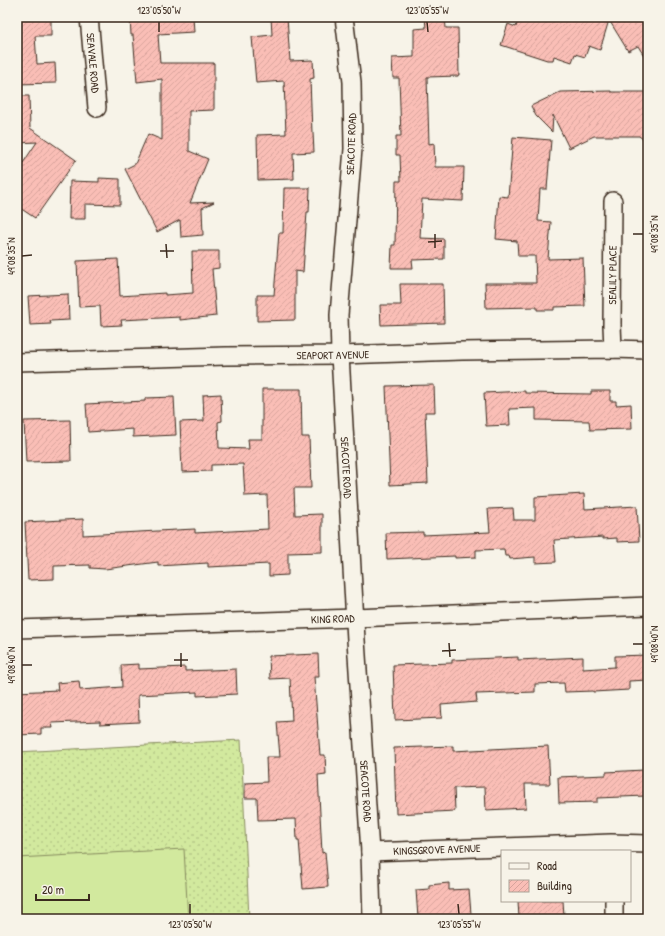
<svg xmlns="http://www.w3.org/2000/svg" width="665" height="936" viewBox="0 0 665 936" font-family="'Patrick Hand',sans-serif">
	<defs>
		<pattern id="grass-dots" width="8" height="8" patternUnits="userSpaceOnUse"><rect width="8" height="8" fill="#d2e99e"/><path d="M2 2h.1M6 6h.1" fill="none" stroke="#b5c888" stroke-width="1.8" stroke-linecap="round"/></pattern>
		<pattern id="building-hatch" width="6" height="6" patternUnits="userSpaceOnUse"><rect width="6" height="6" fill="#fabeb6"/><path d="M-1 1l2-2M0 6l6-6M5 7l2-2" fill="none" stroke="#d7a39c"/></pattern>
	</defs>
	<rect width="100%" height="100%" fill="#f7f3e8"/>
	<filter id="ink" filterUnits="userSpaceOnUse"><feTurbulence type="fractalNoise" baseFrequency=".025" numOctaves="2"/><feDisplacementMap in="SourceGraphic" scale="8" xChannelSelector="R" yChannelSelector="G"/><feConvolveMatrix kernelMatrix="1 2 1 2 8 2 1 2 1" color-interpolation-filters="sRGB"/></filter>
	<g filter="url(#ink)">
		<path fill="url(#grass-dots)" stroke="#868a5e" d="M241,740l8,179h-232v-167z"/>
		<path fill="#d2e99e" stroke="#868a5e" d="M184,849l4,70h-168l-3,-61z"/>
		<path fill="url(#building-hatch)" stroke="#3b2a1e" d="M17,17h34v19h-16l2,28 18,-1 1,20 -39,1z
			M130,17h63l1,15 -36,2 2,29h54v47l-25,1v40l19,8 -18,44 24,-1 -12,6 1,27 -22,2 -1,-17 -23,12 -32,-63 10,-5 13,-30 14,6v-61l-25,3 -4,-47h-2z
			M271,17h16l3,44 23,-1 1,18 -4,1 2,54h1l1,19 -21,1 1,26 -36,1 -1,-45 29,-1 -2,-53 -28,2 -4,-46 20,-2z
			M425,17h20l1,11h12l1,47h-1v1l-31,1 2,67 5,-1 1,24h29l-1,34 -41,-2 -2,39 24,1v20l-32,1 1,8h-22l1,-23h3l1,-64h5l-1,-26h-4v-19h5l-2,-58h-6l-1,-20 22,-1v-28l12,-1z
			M519,17h129v45l-10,-16 -10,5 -19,-31 -9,30 -11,-4 -4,11 -10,-3 -3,8 -18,-6 -1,4h-6l-46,-15 7,-21 8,3z
			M611,91v1h37v51l-9,-7h-45l-25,12 -16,-33 -1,17 -16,-16 -5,-10 29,-14z
			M17,96h12l1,32 46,32 -41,58 -18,-12v-34l20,-30 -20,1z
			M513,137l38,3 -4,49h-7l-2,32 13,1 -3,37 35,-1 2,48 -31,1v3h-17v-3l-51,1 -1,-25h51l-1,-27h-17l-1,-15 -21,-2 3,-43 9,1z
			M99,178l21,1v26l-35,-1v15h-16l1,-38 29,1z
			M284,188h26l-1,24h-2l-4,60 -8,-1v49l-38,1v-26h17l5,-62h4z
			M192,251h27v17l-7,1 4,47 -36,4v-3l-59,3 1,5 -21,1 -1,-20 -21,1 -2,-46 41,-2 2,37 45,-3v2l28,-2z
			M400,284h43l1,39 -63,2 -1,-20h21z
			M68,294l1,26 -19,1 1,3 -21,1 -2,-29z
			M434,385l1,27h-10l3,71 -38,2 -4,-99z
			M262,389h39l1,48h7l2,51h-17l1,27 27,-1v38l-34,1v22l-19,1v-12l-61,3v-4l-50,3v-4l-53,7 -15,-1v-3l-36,1v13l-26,1 -3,-58 58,-3v16l112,-6v4l73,-4 -1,-34 -22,1 -2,-32 -32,1v6l-29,1 -2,-50 24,-1 -1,-26 18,-1 1,27 -4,1 1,26 30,1 -1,-10h14z
			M525,391v2l66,1v-3h19v10h6v4l15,-1 1,25 -42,1 -1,-9 -53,-1v-12l-27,1 1,16 -24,1 -2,-33z
			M174,397l2,38 -43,2v-8l-45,3 -2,-28 59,-3v-3z
			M70,420l1,41 -45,1 -2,-41z
			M584,494l1,15 52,-3 2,35 -22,1v-4l-14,1v-2l-49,3 2,22 -21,1v-6l-25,2 -1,-3h-4l-1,-7 -28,1v7l-21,1v-2l-68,3 -1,-26 37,-1v3l67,-3 -2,-23 25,-1 1,12h21v-23z
			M318,654l1,23h-5l6,78h5l1,19 -8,1 4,78 3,-1 3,35 -25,2 -4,-49h-2l-1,-21 -38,1 -1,-22h-12v-15l22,-1 -1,-25h14l-3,-35 15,-1 -2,-43 -20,1 -1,-23z
			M648,655v25l-19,1v9l-36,2v-1l-28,1 -1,-9 -29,1v8l-59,2 1,8 -36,3 1,13 -47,2 -2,-55 59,-2v-3l66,-3v3l65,-3v12l32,-2v-11z
			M139,664v5l46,-2v4l51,-2 1,25 -40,2v-4l-59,3 1,27 -39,2v-3l-48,2 1,5h-12v6l-24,1v-43l41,-2 -1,-7 22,-2 1,9 42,-3 -1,-22z
			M453,746v5l95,-5 2,38h-25l1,24 -40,2 -1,-23 -31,1 1,23 -59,3 -2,-66z
			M644,770l1,26 -48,2v4l-38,1 -1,-26 48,-2v-3z
			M449,883v7l20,-1 2,25 -53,4 -2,-28 13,-1v-4z
			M518,901h45l1,15 -45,2z"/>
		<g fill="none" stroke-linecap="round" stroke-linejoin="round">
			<defs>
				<g id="minor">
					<path id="s1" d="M89,17l8,91"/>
					<path id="s2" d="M344,17l8,65 1,67 -14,166 1,40 16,285 14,212 2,67"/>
					<path id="s3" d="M613,349l-1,-24 1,-124"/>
					<path id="s4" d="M17,362l209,-6 114,-1 122,-4 151,-2 35,1"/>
					<path id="s5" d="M17,629l338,-11 293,-12"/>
					<path id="s6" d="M370,852l241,-9 37,1"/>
					<path d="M614,901v18"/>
				</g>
			</defs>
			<use href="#minor" stroke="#3b2a1e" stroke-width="20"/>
			<use href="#minor" stroke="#f7f3e8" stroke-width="17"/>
		</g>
	</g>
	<path fill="none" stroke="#3b2a1e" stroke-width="1.5" d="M159,22v10M427,22l1,10M435,234v14M633,234h10M428,242l14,-1M166,244l1,14M160,251h14M22,256l10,-1M449,643l1,14M633,644h10M442,651l14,-1M181,653v14M174,660h14M22,665h10M190,904v10M458,904l1,10"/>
	<g text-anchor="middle" stroke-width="3.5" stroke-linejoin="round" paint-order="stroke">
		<g font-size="11" fill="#3b2a1e" stroke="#f7f3e8">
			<text dy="4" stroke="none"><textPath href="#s1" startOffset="46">SEAVALE ROAD</textPath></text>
			<text transform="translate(351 144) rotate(-88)" y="4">SEACOTE ROAD</text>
			<text dy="4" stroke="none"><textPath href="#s3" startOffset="74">SEALILY PLACE</textPath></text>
			<text dy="4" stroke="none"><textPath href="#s4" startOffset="316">SEAPORT AVENUE</textPath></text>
			<text dy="4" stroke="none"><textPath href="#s2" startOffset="452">SEACOTE ROAD</textPath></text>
			<text dy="4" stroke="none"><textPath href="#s5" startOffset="316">KING ROAD</textPath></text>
			<text dy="4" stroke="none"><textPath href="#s2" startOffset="776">SEACOTE ROAD</textPath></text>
			<text dy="4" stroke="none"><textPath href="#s6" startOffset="67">KINGSGROVE AVENUE</textPath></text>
		</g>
	</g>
	<rect width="665" height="936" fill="none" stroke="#f7f3e8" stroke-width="44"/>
	<rect x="501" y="850" width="130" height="52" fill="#f7f3e8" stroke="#aca397"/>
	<rect x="509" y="863" width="20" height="6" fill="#f7f3e8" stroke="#aca397"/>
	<text x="537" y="870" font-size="12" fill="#3b2a1e">Road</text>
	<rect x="509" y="880" width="20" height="12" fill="url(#building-hatch)" stroke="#aca397"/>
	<text x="537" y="890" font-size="12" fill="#3b2a1e">Building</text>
	<path d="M36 894v6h53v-6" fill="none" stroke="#3b2a1e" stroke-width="2"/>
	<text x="42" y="894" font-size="12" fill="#3b2a1e" stroke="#f7f3e8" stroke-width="3" paint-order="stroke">20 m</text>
	<rect x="22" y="22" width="621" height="892" fill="none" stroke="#3b2a1e" stroke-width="1.5"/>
	<g font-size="10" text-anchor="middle" fill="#3b2a1e">
		<text x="159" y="14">123°05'50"W</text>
		<text x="427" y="14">123°05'55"W</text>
		<text transform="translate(654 234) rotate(-90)" y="4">49°08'35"N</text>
		<text transform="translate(11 256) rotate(-90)" y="4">49°08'35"N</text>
		<text transform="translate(654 644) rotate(-90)" y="4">49°08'40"N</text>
		<text transform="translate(11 665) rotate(-90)" y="4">49°08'40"N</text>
		<text x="190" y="928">123°05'50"W</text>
		<text x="459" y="928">123°05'55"W</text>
	</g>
</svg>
